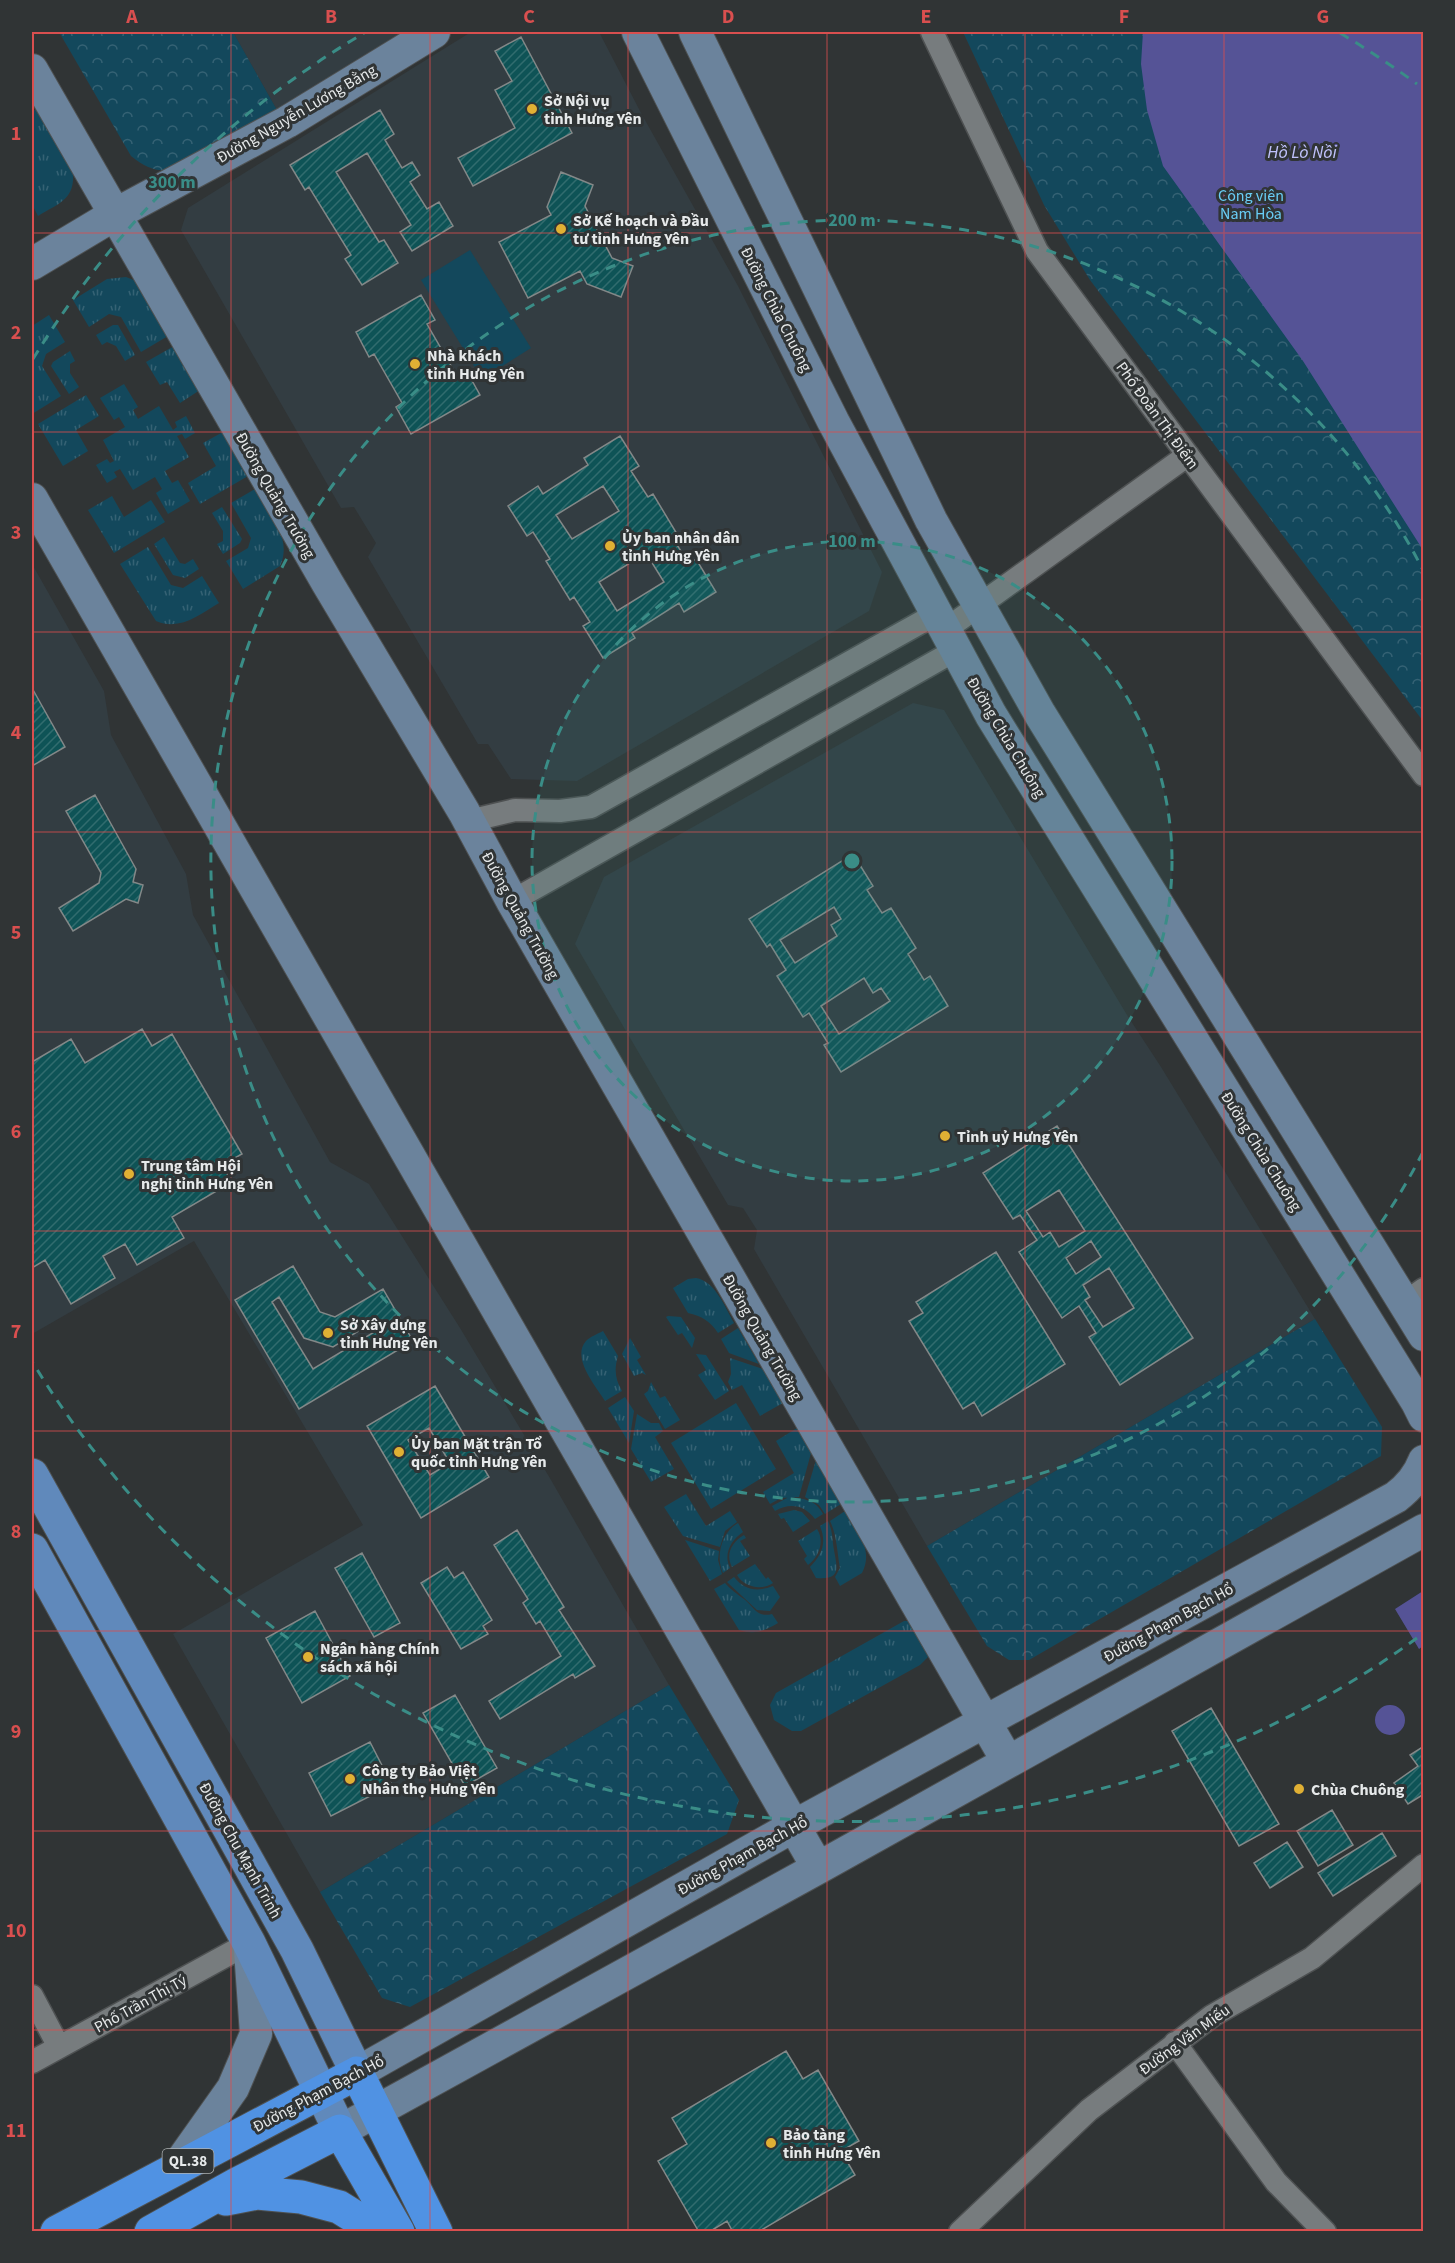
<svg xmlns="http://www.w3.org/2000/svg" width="1455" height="2263" viewBox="0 0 1455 2263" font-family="'Source Sans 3',sans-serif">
	<defs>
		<pattern id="grass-tufts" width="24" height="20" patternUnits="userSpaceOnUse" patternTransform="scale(1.5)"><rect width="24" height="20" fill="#13485c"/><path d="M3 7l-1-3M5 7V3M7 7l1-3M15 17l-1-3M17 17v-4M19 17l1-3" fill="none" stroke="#356274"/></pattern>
		<pattern id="forest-crowns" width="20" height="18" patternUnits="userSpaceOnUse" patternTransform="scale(1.5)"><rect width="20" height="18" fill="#13485c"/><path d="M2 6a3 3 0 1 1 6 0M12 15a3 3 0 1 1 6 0" fill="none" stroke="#356274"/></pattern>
		<pattern id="building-hatch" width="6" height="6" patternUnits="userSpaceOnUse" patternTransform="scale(1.5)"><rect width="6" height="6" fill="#0e5356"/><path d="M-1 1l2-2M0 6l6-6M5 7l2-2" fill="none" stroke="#316c6e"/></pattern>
	</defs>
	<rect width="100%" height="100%" fill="#303435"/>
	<path fill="#333d42" d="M233,32h180l-136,78z
		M471,32h128l42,81 97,173 144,286 -13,39 -292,170 -66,-2 -23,-35h-10l-110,-187 8,-14 -22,-36 -13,1 -160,-278 7,-22z
		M32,564l72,127 7,44 75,139 7,41 137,247 39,22 91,144 91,152 118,205 -349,207 -147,-258 190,-109 -169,-284 -162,93z
		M913,703l31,7 183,305 34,52 154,252 -388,227 -173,-297 3,-19 -14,-22 -15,-3 -153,-261 29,-67z"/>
	<path fill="url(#grass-tufts)" d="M36,109l37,63c2,28 -14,31 -35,44l-6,-12v-92z
		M126,277l10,4 32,55 -27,16 -20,-35 -12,-3 -20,13 -16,-27 34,-21z
		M49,315l16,27 -19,12 -4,12 19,30 -29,18v-88z
		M113,325h5l17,30 -10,6 -9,-15 -9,-4 -5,3 -6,-10z
		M174,346l26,44 -20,13 -13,-21 -7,3 -14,-23z
		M70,351l5,10 -5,3v9l9,14 -10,7 -18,-28 2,-4z
		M124,384l14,23 -5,3 5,9 21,-13 14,24 4,-3 -2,-5 11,-6 9,17 -10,6 -3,-5 -5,2 12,21 -24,14 7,12 6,-3 12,21 -22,13 -12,-21 6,-4 -7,-12 -22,13 -13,-21 -6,3 3,5 -10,6 -11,-18 11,-6 3,4 4,-2 -11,-21 22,-13 -6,-10 -5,3 -14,-22z
		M86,395l13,21 -23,14 12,21 -25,15 -25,-42z
		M223,432l25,44 -48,28 -12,-21 28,-17 -13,-23z
		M255,489c14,22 38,50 25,77l-37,23 -17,-28 22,-13 3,-10 -20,-35z
		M112,496l12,21 27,-17 14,22 -51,31 -26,-43z
		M222,507l20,32 -2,4 -17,11 -6,-10 6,-3v-10l-11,-18z
		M164,537l16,26 5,1 8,-5 6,10 -14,9 -12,-3 -19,-31z
		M148,547l23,38 12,3 19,-12 17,27c-20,12 -39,28 -63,18l-36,-57z
		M696,1278c19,3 29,29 38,45l-16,10c-8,-12 -16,-17 -30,-20l-15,-25 15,-9z
		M668,1316l13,1 14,21 -3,10 -10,-15 -4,2 -12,-18z
		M738,1328l21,36 -30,-11 -8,-14z
		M603,1331l15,25c-4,13 -3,23 4,35l-17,10c-9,-15 -34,-43 -19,-60 4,-4 11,-7 17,-10z
		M630,1338l11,19 -4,3 9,15 -4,-2 -8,3 -12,-22z
		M696,1354l10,1 23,36 -14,9 -17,-25 8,-5z
		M730,1358l33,11 20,34 -23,13 -18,-31 -10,5 -4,-8 3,-8z
		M651,1382l9,16 5,-2 15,24 -15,9 -21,-35 4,-3z
		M625,1397l9,14 -5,32 -21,-35z
		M736,1403l40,66 -65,40 -40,-66z
		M637,1414l14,9h8l4,8 -8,6 19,32 -23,13 -20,-33z
		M797,1428l14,25 -12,44 -18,1 -11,6 -7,-12 31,-19 -18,-32z
		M816,1460l25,44 -16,10 -6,-9 -14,-8z
		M686,1494l20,32 24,-15 7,11 -12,9 -5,16 -37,-11 -19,-29z
		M789,1497c15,2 26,2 34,17l-8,5c-10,-14 -25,-17 -40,-8l-3,-5z
		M794,1510l8,2 8,9 -17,11 -9,-14 -3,1 -3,-5z
		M845,1511c12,19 29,39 17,62l-22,13 -5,-9 5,-9c-3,-16 -3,-33 -10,-47z
		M828,1521c5,11 4,18 6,29 3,18 8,30 -18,28l-6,-11c12,-12 17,-24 10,-41z
		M738,1523l5,9c-12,8 -20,22 -13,36l-7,5c-8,-17 -1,-41 15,-50z
		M817,1529c8,12 2,28 -9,36l-4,-6 3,-3 -9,-15z
		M744,1535l2,3 -6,3 10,15 -18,11c-7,-13 0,-25 12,-32z
		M685,1540l34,11 -1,9 4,14 -12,7z
		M755,1564l11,15 2,-2 5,6c-12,8 -29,4 -36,-8z
		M734,1577c11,14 24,15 39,9l7,11 -10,14 -13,-1 -30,-28z
		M725,1583c6,7 12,11 19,16 10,8 13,19 28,15l6,9c-14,8 -23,12 -39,7l-25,-41z
		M904,1621h8l18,28 -2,8 -8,8 -119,66h-9l-18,-11 -4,-15 6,-12z"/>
	<path fill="url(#forest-crowns)" d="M59,32h174l44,78 -103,60c-18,2 -28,-2 -43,-14z
		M963,32h460v689l-333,-441 -46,-75z
		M1315,1319l67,108 -1,29 -352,204h-20l-22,-14 -60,-100z
		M669,1685l70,115 -12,34 -317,173 -28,-9 -62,-106z"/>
	<path fill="#13485c" d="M470,250l61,98 -49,31 -61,-99z"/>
	<path fill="#555396" d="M1143,32h280v518l-120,-189 -140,-195 -16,-56 -6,-46z
		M1423,1591v55l-4,3 -24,-40z
		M1375 1720a15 15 0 1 1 30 0a15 15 0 1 1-30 0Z"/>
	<path fill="url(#building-hatch)" stroke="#838888" stroke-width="1.5" fill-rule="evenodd" d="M521,37l51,96 -99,53 -15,-28 57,-30 -20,-38 17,-9 -17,-30z
		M380,110l14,24 -9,6 17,28 10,-6 8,13 -10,7 17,27 12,-7 14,24 -41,25 -12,-19 11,-7 -44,-72 -31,19 43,70 5,-2 14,23 -36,22 -17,-26 6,-4 -42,-68 -4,3 -15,-25z
		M561,172l32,13 -8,21 27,52 21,8 -12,31 -34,-13 -7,-13 -52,27 -29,-56 52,-27 -4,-8z
		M421,295l14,25 -8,4 30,52 9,-6 14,25 -69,39 -15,-27 6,-4 -28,-49 -5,3 -13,-25z
		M620,436l19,30 -8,5 17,26 5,-3 24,40 -5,3 17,27 7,-5 20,33 -32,20 -5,-9 -47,30 3,5 -32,20 -20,-32 7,-4 -16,-25 -4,3 -24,-39 4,-2 -17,-27 -6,4 -19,-30 30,-20 5,8 45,-29 -4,-7zM603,486l16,25 -47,28 -16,-24zM646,553l18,29 -47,29 -18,-29z
		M32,688l33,59 -33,19z
		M95,795l41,74 -3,13 10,3 -5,18 -12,-4 -53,32 -14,-23 40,-25 2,-10 -35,-62z
		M853,854l20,32 -6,4 15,23 9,-5 25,40 -8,6 16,26 6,-4 18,30 -107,66 -17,-27 4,-2 -19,-30 -6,4 -26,-41 9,-6 -16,-26 -3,3 -18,-28zM834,907l7,12 -10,6 6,11 -42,27 -15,-23zM864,978l9,15 8,-5 9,13 -51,33 -18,-28z
		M142,1029l10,17 20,-12 70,120 -20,11 10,17 -60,35 12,21 -47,27 -12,-21 -22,12 12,22 -44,26 -26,-44 -13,8v-206l39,-23 14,24z
		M1057,1126l136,212 -73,47 -31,-48 7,-4 -17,-27 -17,12 -43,-66 18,-12 -17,-25 -7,4 -30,-46zM1059,1190l26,41 -26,16 -9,-15 -7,5 -17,-26zM1091,1241l10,16 -25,17 -10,-16zM1109,1268l25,40 -31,19 -18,-27 5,-3 -7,-12z
		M996,1252l69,112 -83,52 -8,-14 -11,7 -54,-88 14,-8 -7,-11z
		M293,1266l27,46 15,5 48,-28 30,52 -114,68 -64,-109zM279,1297l25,41 29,9 43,-27 5,8 -68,41 -41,-67z
		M435,1386l54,91 -68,41 -54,-92zM429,1428l21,35 -20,12 -22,-35z
		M517,1530l47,77 -5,3 36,56 -20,12 -2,-4 -73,45 -11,-18 72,-45 -21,-35 -4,3 -13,-21 5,-4 -34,-54z
		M362,1553l38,70 -26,14 -39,-69z
		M447,1567l7,11 9,-6 29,48 -9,6 5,8 -27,15 -40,-66z
		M315,1611l35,65 -48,27 -36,-65z
		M455,1695l42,73 -32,18 -42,-73z
		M1211,1708l68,116 -40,22 -67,-115z
		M370,1742l22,43 -61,31 -22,-43z
		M1424,1746v48l-16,10 -14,-21 24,-17 -8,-11z
		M1332,1810l21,35 -35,21 -21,-35z
		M1382,1833l14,23 -63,40 -15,-23z
		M1287,1842l16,25 -33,21 -16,-25z
		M786,2051l17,28 15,-9 41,71 -18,10 14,24 -97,57h-25l-6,-11 -18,11h-10l-41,-71 29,-17 -15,-26z"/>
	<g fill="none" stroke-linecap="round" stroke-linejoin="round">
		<defs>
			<path id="street" d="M932,32l105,219 387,524
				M945,630l243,-175
				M469,821l46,-11 45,1 31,-4 345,-193
				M512,901l444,-251
				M1403,1304l21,-15
				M32,1996l27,51
				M1175,2043l101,139 49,50
				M32,2062l217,-119
				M960,2232l129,-122 123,-94 100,-58 112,-93"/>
			<path id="secondary" d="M638,32l195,389 158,294 426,687 7,14
				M695,32l236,488 109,194 384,621
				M32,70l296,514 136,228 48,89 496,861
				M32,264l82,-49 173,-93 147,-90
				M32,499l786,1369
				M357,2073l437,-247 602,-329c13,-10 22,-20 28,-36
				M340,2131l478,-263 606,-338
				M177,2167l56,-79 23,-54 -6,-84"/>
			<path id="primary" d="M32,1475l265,475 60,123
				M32,1550l217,393 91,188"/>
			<path id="highway" d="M226,2199l31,-6 44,4 38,10 40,25
				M57,2232l300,-159 79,159
				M151,2232l86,-48 103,-53 58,101"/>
		</defs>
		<use href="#street" stroke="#4e5152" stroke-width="25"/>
		<use href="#secondary" stroke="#4e5152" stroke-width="34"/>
		<use href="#primary" stroke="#4e5152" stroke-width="35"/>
		<use href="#highway" stroke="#4e5152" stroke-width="35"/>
		<use href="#street" stroke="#777c7e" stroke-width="22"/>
		<use href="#secondary" stroke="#6b839c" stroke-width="32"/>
		<use href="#primary" stroke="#6089bb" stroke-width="33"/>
		<use href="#highway" stroke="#5092e3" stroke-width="33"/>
	</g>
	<path fill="none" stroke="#d94f4f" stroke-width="1.5" stroke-opacity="0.55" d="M231,32v2200M430,32v2200M628,32v2200M827,32v2200M1025,32v2200M1224,32v2200M32,233h1392M32,432h1392M32,632h1392M32,832h1392M32,1032h1392M32,1231h1392M32,1431h1392M32,1631h1392M32,1831h1392M32,2030h1392"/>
	<circle cx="852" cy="861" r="320" fill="#3a8d87" fill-opacity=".12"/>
	<g fill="none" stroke="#3a8d87" stroke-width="3" stroke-dasharray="10 8">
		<circle cx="852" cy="861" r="320"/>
		<path d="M1423 1152A641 641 0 1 1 1423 570"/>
		<path d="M1417 1638A961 961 0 0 1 33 1363M33 359A961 961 0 0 1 364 33M1340 33A961 961 0 0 1 1417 84"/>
	</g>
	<g fill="#e0b034" stroke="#303435" stroke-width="2">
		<circle cx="532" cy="109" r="6"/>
		<circle cx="561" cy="229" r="6"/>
		<circle cx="415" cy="364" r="6"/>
		<circle cx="610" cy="546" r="6"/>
		<circle cx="945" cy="1136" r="6"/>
		<circle cx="129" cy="1174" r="6"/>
		<circle cx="328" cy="1333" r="6"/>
		<circle cx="399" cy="1452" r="6"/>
		<circle cx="308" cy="1657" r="6"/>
		<circle cx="350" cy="1779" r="6"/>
		<circle cx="1299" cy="1789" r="6"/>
		<circle cx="771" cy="2143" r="6"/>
	</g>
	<g text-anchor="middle" stroke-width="6" stroke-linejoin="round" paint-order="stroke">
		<rect fill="#303435" stroke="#afb3b4" stroke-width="1.5" x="162.5" y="2149" width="51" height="24" rx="4.5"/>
		<g font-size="15" font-weight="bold" fill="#e6e9ea">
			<text x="188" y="2166">QL.38</text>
		</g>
		<g font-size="16" font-weight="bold" fill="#e6e9ea" stroke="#303435" text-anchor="start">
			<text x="544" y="106">Sở Nội vụ<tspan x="544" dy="18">tỉnh Hưng Yên</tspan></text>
			<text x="573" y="226">Sở Kế hoạch và Đầu<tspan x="573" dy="18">tư tỉnh Hưng Yên</tspan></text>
			<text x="427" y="361">Nhà khách<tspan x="427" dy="18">tỉnh Hưng Yên</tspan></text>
			<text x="622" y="543">Ủy ban nhân dân<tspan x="622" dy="18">tỉnh Hưng Yên</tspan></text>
			<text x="957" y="1142">Tỉnh uỷ Hưng Yên</text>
			<text x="141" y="1171">Trung tâm Hội<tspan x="141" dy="18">nghị tỉnh Hưng Yên</tspan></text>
			<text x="340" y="1330">Sở Xây dựng<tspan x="340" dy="18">tỉnh Hưng Yên</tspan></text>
			<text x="411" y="1449">Ủy ban Mặt trận Tổ<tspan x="411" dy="18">quốc tỉnh Hưng Yên</tspan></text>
			<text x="320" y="1654">Ngân hàng Chính<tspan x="320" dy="18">sách xã hội</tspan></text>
			<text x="362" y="1776">Công ty Bảo Việt<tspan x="362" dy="18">Nhân thọ Hưng Yên</tspan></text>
			<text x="1311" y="1795">Chùa Chuông</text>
			<text x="783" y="2140">Bảo tàng<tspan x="783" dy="18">tỉnh Hưng Yên</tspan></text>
		</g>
		<g font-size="16" fill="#e6e9ea" stroke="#303435">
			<text transform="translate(296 113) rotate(-30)" y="6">Đường Nguyễn Lương Bằng</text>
			<text transform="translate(777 309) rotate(63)" y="6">Đường Chùa Chuông</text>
			<text transform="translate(1158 415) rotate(54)" y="6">Phố Đoàn Thị Điểm</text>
			<text transform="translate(276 495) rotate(60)" y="6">Đường Quảng Trường</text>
			<text transform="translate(1007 737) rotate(59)" y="6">Đường Chùa Chuông</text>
			<text transform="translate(521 915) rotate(61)" y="6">Đường Quảng Trường</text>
			<text transform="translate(1262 1151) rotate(58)" y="6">Đường Chùa Chuông</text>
			<text transform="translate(763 1337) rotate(60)" y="6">Đường Quảng Trường</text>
			<text transform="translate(1168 1622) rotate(-29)" y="6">Đường Phạm Bạch Hổ</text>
			<text transform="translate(241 1850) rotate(61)" y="6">Đường Chu Mạnh Trinh</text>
			<text transform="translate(742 1855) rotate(-29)" y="6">Đường Phạm Bạch Hổ</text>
			<text transform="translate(140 2003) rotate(-29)" y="6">Phố Trần Thị Tý</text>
			<text transform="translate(1184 2039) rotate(-36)" y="6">Đường Văn Miếu</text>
			<text transform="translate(318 2093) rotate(-28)" y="6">Đường Phạm Bạch Hổ</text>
		</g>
		<g font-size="16" fill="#69cdf5" stroke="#303435">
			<text x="1251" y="201">Công viên<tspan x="1251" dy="18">Nam Hòa</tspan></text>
		</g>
		<g font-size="18" font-style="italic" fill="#c0c2fc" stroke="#303435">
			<text x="1302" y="158">Hồ Lò Nồi</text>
		</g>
	</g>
	<circle cx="852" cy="861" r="9" fill="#3a8d87" stroke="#303435" stroke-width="3"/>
	<g font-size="18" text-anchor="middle" font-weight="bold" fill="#3a8d87" stroke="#303435" stroke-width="6" stroke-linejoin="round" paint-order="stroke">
		<text x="172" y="188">300 m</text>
		<text x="852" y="226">200 m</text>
		<text x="852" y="547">100 m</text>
	</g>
	<rect width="1455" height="2263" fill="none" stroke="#303435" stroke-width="66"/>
	<rect x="33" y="33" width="1389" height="2197" fill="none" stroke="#d94f4f" stroke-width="2"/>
	<g font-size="20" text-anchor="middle" font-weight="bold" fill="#d94f4f">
		<text x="132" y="23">A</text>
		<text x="331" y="23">B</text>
		<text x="529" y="23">C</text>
		<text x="728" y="23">D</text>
		<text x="926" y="23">E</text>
		<text x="1124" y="23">F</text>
		<text x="1323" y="23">G</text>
		<text x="16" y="140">1</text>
		<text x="16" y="339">2</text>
		<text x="16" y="539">3</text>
		<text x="16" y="739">4</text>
		<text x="16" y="939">5</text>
		<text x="16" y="1138">6</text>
		<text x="16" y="1338">7</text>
		<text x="16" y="1538">8</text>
		<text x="16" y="1738">9</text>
		<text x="16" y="1937">10</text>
		<text x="16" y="2137">11</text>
	</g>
</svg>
